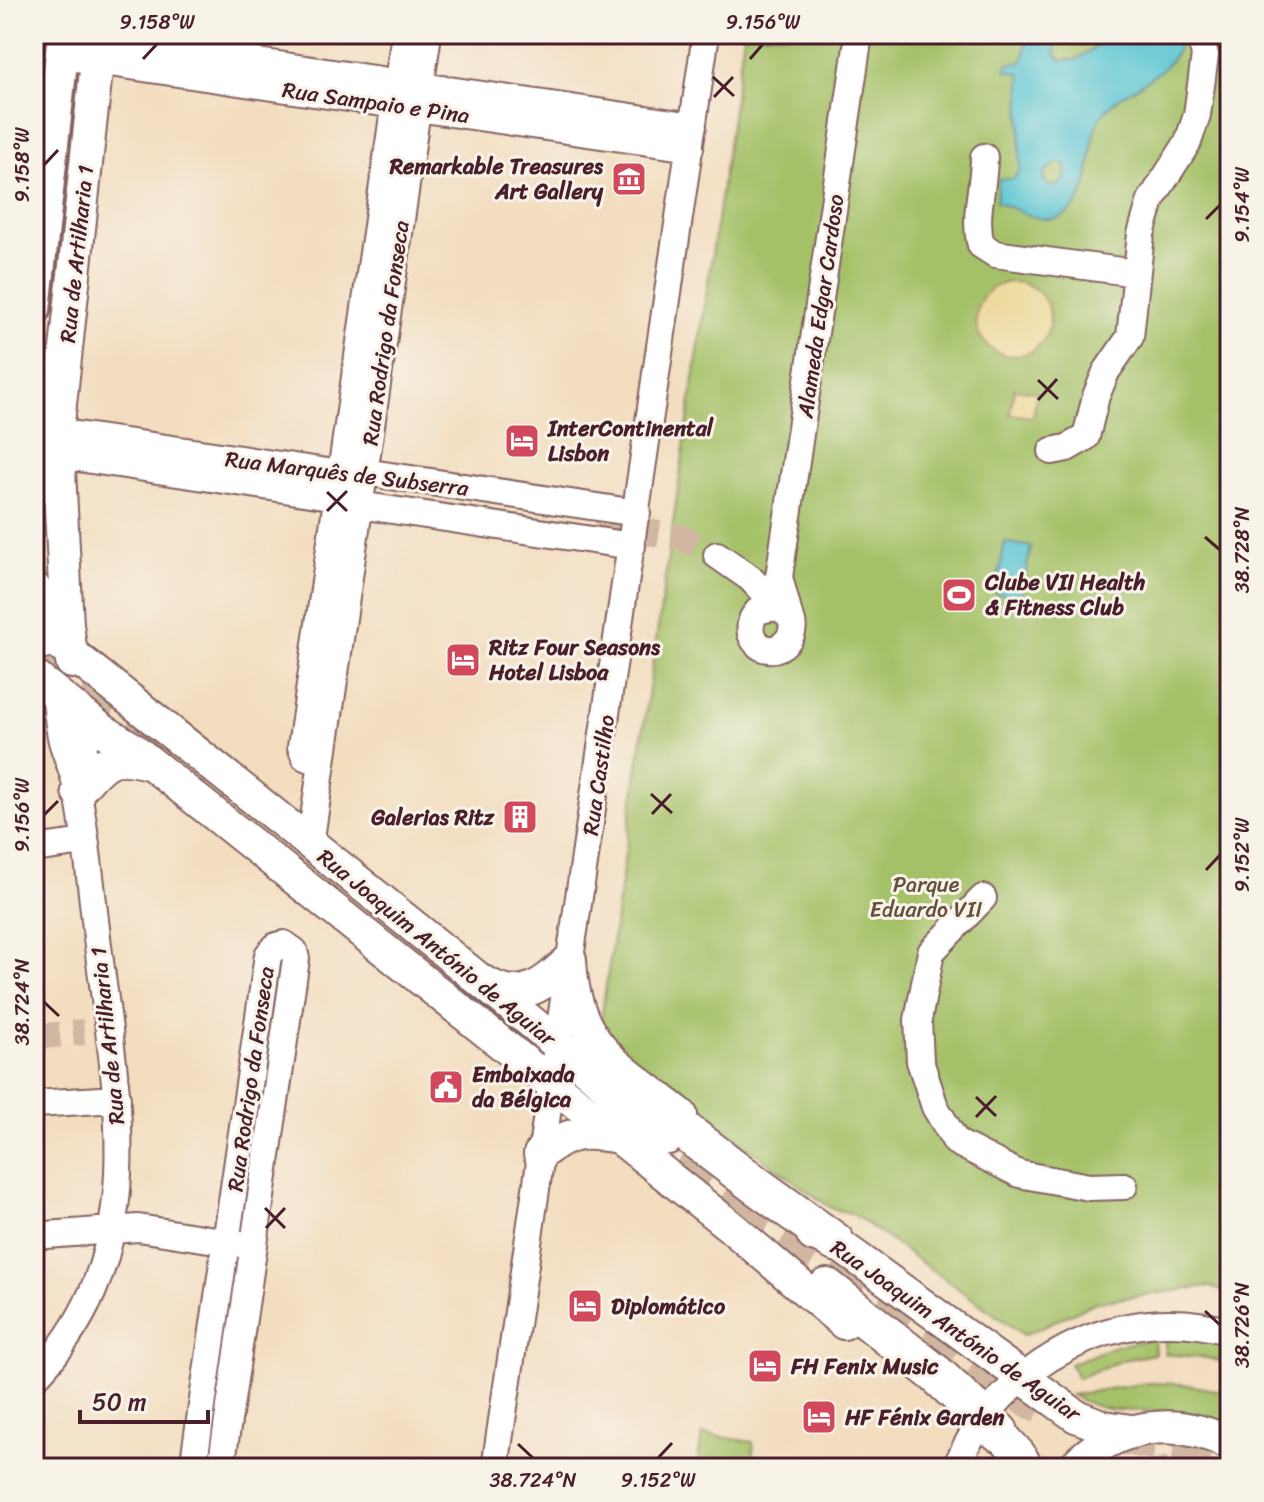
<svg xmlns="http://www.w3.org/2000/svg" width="1264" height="1502" viewBox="0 0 1264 1502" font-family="Sriracha,sans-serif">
	<rect width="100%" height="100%" fill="#f7f3e8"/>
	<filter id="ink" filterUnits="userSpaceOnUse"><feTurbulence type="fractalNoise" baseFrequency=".0125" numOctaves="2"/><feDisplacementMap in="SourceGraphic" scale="16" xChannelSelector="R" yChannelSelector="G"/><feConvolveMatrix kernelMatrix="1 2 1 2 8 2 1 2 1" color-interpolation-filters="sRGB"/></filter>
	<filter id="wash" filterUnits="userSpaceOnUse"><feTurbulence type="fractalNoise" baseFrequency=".006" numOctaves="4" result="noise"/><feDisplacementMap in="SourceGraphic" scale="32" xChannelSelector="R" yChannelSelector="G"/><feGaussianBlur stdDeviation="1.8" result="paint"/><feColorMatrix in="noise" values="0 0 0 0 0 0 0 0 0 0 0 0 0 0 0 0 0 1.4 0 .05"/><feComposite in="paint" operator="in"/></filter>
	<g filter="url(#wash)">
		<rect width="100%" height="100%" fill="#f3ddbf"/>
		<path fill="#a5c167" stroke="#787049" stroke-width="2" d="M744,34h486v1260l-21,-8 -113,16 -72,33 -171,-121 -22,-6 -205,-149 -26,-32z
			M1165,1338l43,3 22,6 -3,16 -20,-5 -42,-4z
			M1154,1339l1,15 -33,6 -44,18 -8,-14 45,-18z
			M1147,1383l36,1 47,9v33c-18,-8 -35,-14 -55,-15 -43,-3 -63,7 -104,-16z
			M702,1434l51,8 1,17 42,9h-99z
			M1166,1454l1,14h-49l11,-7z"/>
		<path fill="#eeda9e" stroke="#9c7c64" stroke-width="2" d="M976 319a37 37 0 1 1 74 0a37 37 0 1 1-74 0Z
			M1014,389l23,3 -4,25 -23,-3z"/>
		<path fill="#5ac6d4" stroke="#527280" stroke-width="2" fill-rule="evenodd" d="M1027,34h39l-10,11 -1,9 6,6h15l26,-17 1,-9h77c1,41 -56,51 -77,80 -20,27 -3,72 -33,97 -24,20 -50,-2 -74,-9l3,-23h14l7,-9 1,-96 -15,-4 1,-6 13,-1 4,-5zM1059,162l7,4c2,10 -4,20 -15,21l-7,-6v-9z
			M1005,542l26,5 -10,51 -26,-5z"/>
	</g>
	<g filter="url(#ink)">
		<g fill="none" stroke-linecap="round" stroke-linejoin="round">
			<path stroke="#d1b7a1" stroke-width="26" stroke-dasharray="26 13" stroke-linecap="butt" d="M595,524l85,13 37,18
				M34,1037l50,-5"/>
			<path stroke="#d1b7a1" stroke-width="38" stroke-dasharray="38 19" stroke-linecap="butt" d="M34,658l118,92
				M635,1123l126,95
				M731,1213l193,127 118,66
				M1118,1435l112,18"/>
			<defs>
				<path id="minor" d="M67,34l626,92
					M62,56l628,92
					M984,157c0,30 -11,59 -3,88l14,9 141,19
					M57,432l284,42 23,-2 273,41
					M1052,451l15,-3 19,-11 10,-41 10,-24 24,-35 11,-103 10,-34 37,-58 9,-27 8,-60 -6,-21
					M58,455l279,42 22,8 273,41
					M717,555l33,23 27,29
					M760,610l17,-3c39,18 -5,63 -24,31 -3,-5 -3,-12 -1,-18 2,-6 8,-10 11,-15 6,-9 11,-18 16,-28
					M789,615l-10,-38 80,-543
					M323,754l-12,5 -6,-2 -4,-10 104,-713
					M79,784l6,-46 -5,-25
					M310,845l118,-811
					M34,849l50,-7
					M983,898l-52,54 -13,68 2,41 15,46 21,35 63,32 70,13 35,-1
					M34,1104l83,-5
					M34,1236l104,-8 103,16
					M34,1378c114,-117 86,-263 67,-409 -8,-58 -12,-118 -23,-176 -3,-18 -11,-35 -16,-52 -4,-16 -5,-33 -7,-49
					M193,1468l75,-513 8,-9 8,-2 10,7 2,8 -75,509
					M495,1468l211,-1434
					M956,1468c42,-105 165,-170 274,-136"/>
				<path id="major" d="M34,310l30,-276
					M34,588l10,54
					M34,624c166,131 332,263 496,397 47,39 91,79 138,117
					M72,662l-5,-37 -10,-193 43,-398
					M34,676l68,54 31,19 597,477 114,97
					M78,791c25,-28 30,-39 70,-28
					M570,960c4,87 49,106 111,155
					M486,983c36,21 57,2 84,-23
					M540,1154c30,-23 43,-23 79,-17
					M813,1235l22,7 241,174 28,11 27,4
					M975,1426l24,6 20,22 8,14
					M1073,1468c41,-44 104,-53 157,-24"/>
				<path id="highway" d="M653,1107l104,79 78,56
					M827,1288l109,86 63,58"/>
			</defs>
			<use href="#minor" stroke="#85625f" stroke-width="30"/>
			<use href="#major" stroke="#85625f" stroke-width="36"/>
			<use href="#highway" stroke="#85625f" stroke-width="42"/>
			<use href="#minor" stroke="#fff" stroke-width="26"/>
			<use href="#major" stroke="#fff" stroke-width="32"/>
			<use href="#highway" stroke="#fff" stroke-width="38"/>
		</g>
	</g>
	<path fill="none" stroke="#4a1f2b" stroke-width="3" d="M143,59l14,-15M750,59l13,-15M713,77l21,19M714,97l19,-20M44,165l14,-15M1206,219l14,-14M1038,380l20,19M1038,400l19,-21M327,492l20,19M327,511l20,-20M1205,537l15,13M651,794l21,19M652,814l19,-20M44,815l14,-14M1206,870l14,-15M44,1002l15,14M976,1097l20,19M976,1117l20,-21M265,1208l20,20M266,1228l19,-20M1205,1311l15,14M518,1444l15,14M658,1458l14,-15"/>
	<defs>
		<symbol id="museum-square" viewBox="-11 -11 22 22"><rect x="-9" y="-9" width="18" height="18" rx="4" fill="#d1495b" stroke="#f7f3e8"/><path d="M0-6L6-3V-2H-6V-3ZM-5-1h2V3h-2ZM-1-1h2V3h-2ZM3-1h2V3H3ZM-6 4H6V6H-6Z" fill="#fff"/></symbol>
		<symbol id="hotel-square" viewBox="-11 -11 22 22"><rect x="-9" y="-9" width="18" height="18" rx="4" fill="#d1495b" stroke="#f7f3e8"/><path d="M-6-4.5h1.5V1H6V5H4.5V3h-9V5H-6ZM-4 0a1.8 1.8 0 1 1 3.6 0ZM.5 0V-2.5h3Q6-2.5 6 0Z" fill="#fff"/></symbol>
		<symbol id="stadium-square" viewBox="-11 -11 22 22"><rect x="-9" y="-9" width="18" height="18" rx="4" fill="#d1495b" stroke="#f7f3e8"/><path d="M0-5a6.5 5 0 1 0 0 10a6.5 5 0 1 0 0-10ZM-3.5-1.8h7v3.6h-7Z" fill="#fff"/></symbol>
		<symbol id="building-square" viewBox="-11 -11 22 22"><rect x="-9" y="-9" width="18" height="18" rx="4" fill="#d1495b" stroke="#f7f3e8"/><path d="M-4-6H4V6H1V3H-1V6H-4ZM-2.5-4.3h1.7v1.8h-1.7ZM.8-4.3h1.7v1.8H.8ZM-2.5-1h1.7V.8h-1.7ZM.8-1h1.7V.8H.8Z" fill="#fff"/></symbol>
		<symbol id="civic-square" viewBox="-11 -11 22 22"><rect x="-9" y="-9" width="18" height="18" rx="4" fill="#d1495b" stroke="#f7f3e8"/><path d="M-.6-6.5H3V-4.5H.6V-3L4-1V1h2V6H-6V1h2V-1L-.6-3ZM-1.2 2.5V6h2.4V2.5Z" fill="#fff"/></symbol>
	</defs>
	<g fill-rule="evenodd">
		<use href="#museum-square" x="609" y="159" width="40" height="40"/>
		<use href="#hotel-square" x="502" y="421" width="40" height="40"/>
		<use href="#stadium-square" x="939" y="575" width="40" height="40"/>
		<use href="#hotel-square" x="443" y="640" width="40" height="40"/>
		<use href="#building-square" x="500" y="797" width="40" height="40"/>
		<use href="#civic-square" x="426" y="1067" width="40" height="40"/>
		<use href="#hotel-square" x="565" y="1286" width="40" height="40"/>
		<use href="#hotel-square" x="745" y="1346" width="40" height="40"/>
		<use href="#hotel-square" x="799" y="1397" width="40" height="40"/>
	</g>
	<g text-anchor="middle" stroke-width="6" stroke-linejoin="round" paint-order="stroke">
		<g font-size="22" fill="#4a1f2b" stroke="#f7f3e8">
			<text transform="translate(376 102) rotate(8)" y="8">Rua Sampaio e Pina</text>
			<text transform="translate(76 254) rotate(-84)" y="8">Rua de Artilharia 1</text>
			<text transform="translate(820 306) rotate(-82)" y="8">Alameda Edgar Cardoso</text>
			<text transform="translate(385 333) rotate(-82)" y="8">Rua Rodrigo da Fonseca</text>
			<text transform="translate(347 473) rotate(7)" y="8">Rua Marquês de Subserra</text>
			<text transform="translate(598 775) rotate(-82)" y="8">Rua Castilho</text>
			<text transform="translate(437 947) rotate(39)" y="8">Rua Joaquim António de Aguiar</text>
			<text transform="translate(107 1036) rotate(-96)" y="8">Rua de Artilharia 1</text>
			<text transform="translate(250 1079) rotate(-82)" y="8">Rua Rodrigo da Fonseca</text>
			<text transform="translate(956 1330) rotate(35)" y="8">Rua Joaquim António de Aguiar</text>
		</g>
		<g font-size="22" font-weight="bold" fill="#4a1f2b" stroke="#f7f3e8" text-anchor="start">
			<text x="603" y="174" text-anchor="end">Remarkable Treasures<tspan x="603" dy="25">Art Gallery</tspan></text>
			<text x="548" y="436">InterContinental<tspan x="548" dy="25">Lisbon</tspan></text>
			<text x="985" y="590">Clube VII Health<tspan x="985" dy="25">&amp; Fitness Club</tspan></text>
			<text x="489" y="655">Ritz Four Seasons<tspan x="489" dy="25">Hotel Lisboa</tspan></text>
			<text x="494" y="825" text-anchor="end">Galerias Ritz</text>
			<text x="472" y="1082">Embaixada<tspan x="472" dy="25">da Bélgica</tspan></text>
			<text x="611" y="1314">Diplomático</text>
			<text x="791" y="1374">FH Fenix Music</text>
			<text x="845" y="1425">HF Fénix Garden</text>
		</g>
		<g font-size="22" fill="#65503d" stroke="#f7f3e8">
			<text x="926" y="892">Parque<tspan x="926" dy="25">Eduardo VII</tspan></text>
		</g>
	</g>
	<rect width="1264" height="1502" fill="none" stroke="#f7f3e8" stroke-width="88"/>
	<path d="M80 1410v12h128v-12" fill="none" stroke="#4a1f2b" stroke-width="4"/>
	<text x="92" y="1410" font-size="24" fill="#4a1f2b" stroke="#f7f3e8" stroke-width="6" paint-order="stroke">50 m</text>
	<rect x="44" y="44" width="1176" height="1414" fill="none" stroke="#4a1f2b" stroke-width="3"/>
	<g font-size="20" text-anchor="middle" fill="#4a1f2b">
		<text x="157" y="29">9.158°W</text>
		<text x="763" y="29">9.156°W</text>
		<text transform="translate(22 165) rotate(-90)" y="7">9.158°W</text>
		<text transform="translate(1242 205) rotate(-90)" y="7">9.154°W</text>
		<text transform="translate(1242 550) rotate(-90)" y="7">38.728°N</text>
		<text transform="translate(22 815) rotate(-90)" y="7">9.156°W</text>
		<text transform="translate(1242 855) rotate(-90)" y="7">9.152°W</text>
		<text transform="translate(22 1002) rotate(-90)" y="7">38.724°N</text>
		<text transform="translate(1242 1325) rotate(-90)" y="7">38.726°N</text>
		<text x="533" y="1487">38.724°N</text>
		<text x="658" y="1487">9.152°W</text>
	</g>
</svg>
